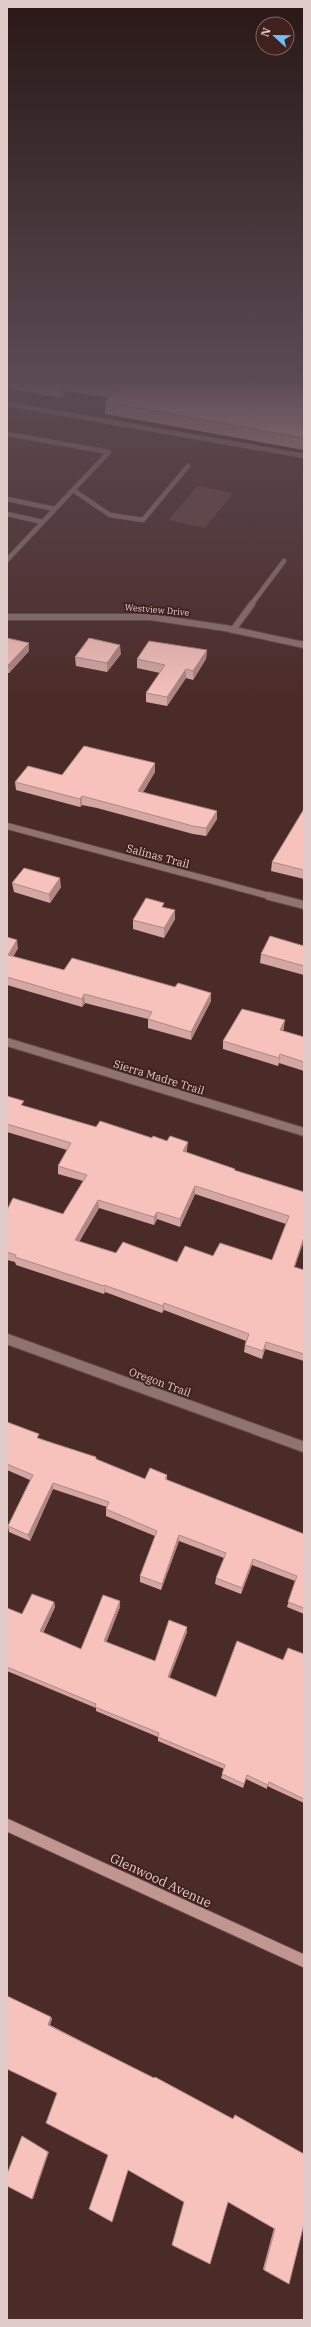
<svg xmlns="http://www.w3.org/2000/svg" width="311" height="2327" viewBox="0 0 311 2327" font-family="'IBM Plex Serif',serif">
	<rect width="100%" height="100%" fill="#4b2b28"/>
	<path fill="#67433f" d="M198,486l35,7 -28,35 -37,-8z"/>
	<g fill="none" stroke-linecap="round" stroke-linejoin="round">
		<defs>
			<path id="lane-far1" d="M7,404l297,52
				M7,434l102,18 -36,38
				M7,499l48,10
				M7,514l36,8
				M7,560l66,-70 37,25 33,5 45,-54
				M251,605l33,-44"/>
			<path id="lane" d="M233,630l19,-26"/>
			<path id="street-far2" d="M7,617h143l75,11 79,17
				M7,826l266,71"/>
			<path id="street-far1" d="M269,896l35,9
				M7,1042l297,90"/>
			<path id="street" d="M7,1339l297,108"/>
			<path id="secondary" d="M7,1825l297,136"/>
		</defs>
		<use href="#lane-far1" stroke="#664845" stroke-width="5.5"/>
		<use href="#lane" stroke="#664845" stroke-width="8"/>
		<use href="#street-far2" stroke="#664845" stroke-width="8"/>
		<use href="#street-far1" stroke="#664845" stroke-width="10"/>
		<use href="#street" stroke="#664845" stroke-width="12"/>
		<use href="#secondary" stroke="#664845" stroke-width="14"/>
		<use href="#lane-far1" stroke="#8e7370" stroke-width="4.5"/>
		<use href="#lane" stroke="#8e7370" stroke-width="6"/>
		<use href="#street-far2" stroke="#8e7370" stroke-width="6"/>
		<use href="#street-far1" stroke="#8e7370" stroke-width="8"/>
		<use href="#street" stroke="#8e7370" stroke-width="10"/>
		<use href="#secondary" stroke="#c19691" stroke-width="12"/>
	</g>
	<path fill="#d4a7a2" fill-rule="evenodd" d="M7,375h297v75l-199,-36v-12l4,-4 -41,-7 -8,7 -53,-10z
		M7,638l22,5v8l-20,22h-2z
		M207,650l-1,9 -13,21 -7,-2 -19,28 -21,-4v-9l14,-20 -23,-5v-9z
		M121,654l-14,18 -31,-6 -1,-9z
		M155,772l-12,20 74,27 -11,17 -13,-2 -96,-26 -15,-3 -2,2 -64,-17 -1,-8 47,-7z
		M304,809v70l-33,-8 1,-9z
		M12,883l49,4 -11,16 -36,-11z
		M175,919l-11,19 -31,-9v-9z
		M7,937l11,11 -5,9 51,13 111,17 36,6v8l-20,39 -43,-12v-9l-63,-16 -3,4 -75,-22z
		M304,946v29l-44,-12 1,-9z
		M284,1028l-1,3 21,6v34l-25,-8 -1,3 -55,-17v-8z
		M7,1096l17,10 72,21 91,23 -1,3 49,18 69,21 -9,75 9,3v91l-39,-12 -3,10 -18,-7 1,-7 1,-4 -82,-31 -2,3 -57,-21 -1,2 -88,-29 -1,-3 -8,-2v-50l56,4 20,-33 -25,-7v-8l9,-16 -60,-18zM195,1194l91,30 -14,36 -59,-4 -36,6 -61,-9 -37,-11 20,-34 55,17 3,-6 23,8z
		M7,1422l32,16 57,21 49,20 22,-4v5l137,54v80l-17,-7 8,-26 -43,-16 -11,29 -26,-10 1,-6 8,-20 -45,-17 -18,49 -21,-8v-6l15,-40 -49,-20v-7l1,-2 -54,-18 -23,52 -21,-9 -1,-6 22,-46 -23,-10z
		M120,1601v6l-14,35 49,19 32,-34v5l-18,46 47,19 67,-37 21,-6v149l-37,-17v3l-21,-10 -3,9 -22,-10 3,-9 -66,-28v-4l-62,-26v-3l-89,-37v-63l15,6 32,-12 1,5 -12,26 38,16z
		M7,1996l45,23 -2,6 183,94 1,-3 1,-1 69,109 -40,46 -1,-1 11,-41 -46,-26 -56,43 12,-43 -56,-32 -16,51 -4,-66 -51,-62 -50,-24z"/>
	<path fill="#ad8884" d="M67,379l1,12 -8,7v-12z
		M29,643v8l-20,22 -1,-8z
		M120,645l1,9 -14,18v-9z
		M207,650l-1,9 -13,21v-9z
		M186,669v9l-19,28v-9z
		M155,763v9l-16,27 -1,-8z
		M82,796v9l-2,2v-8z
		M217,811v8l-11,17v-8z
		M60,878l1,9 -11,16 -1,-9z
		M175,910v9l-11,19v-10z
		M17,940l1,8 -9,16 -1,-9z
		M211,993v8l-20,39v-8z
		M84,994l1,9 -3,4v-8z
		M285,1020l-1,8 -5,11 1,-9z
		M280,1054l-1,9 -1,3 1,-8z
		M188,1142l-1,8 -4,9v-8z
		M195,1186v8l-15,33v-8z
		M98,1200l1,8 -24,40v-8z
		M157,1212v7l-3,6v-8z
		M304,1237v4l-12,34 2,-8z
		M104,1285l1,7 -1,2z
		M164,1303v7l-2,3 1,-7z
		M266,1342l-1,7 -3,10 1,-8z
		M53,1483v6l-23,52 -2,-6z
		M179,1535v6l-18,49 1,-6z
		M253,1559l-1,6 -11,29 1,-6z
		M120,1601v6l-15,39 -1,-5z
		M54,1602l1,5 -14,30 -1,-6z
		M187,1627v5l-19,50v-5z
		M51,2017l1,2 -3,7 -1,-1z
		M23,2137l26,15 -16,47h-1z"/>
	<path fill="#f7c2bc" stroke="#ad8884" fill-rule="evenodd" d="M7,375h297v63l-199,-36 14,-14 -52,-9 -7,7 -53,-9z
		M7,638l22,5 -21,22h-1z
		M89,638l31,7 -13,18 -32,-6z
		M149,641l58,9 -14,21 -7,-2 -19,28 -21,-4 19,-28 -28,-6z
		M84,746l71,17 -17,28 79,20 -11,17 -13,-2 -96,-26 -15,-4 -2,3 -65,-17 13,-16 34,9z
		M304,809v61l-32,-8z
		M24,868l36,10 -11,16 -37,-11z
		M146,898l18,5 -2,4 13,3 -11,18 -31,-8z
		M270,936l34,10v20l-43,-12z
		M7,937l10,3 -9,15 56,15 8,-12 103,29 3,-4 33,10 -20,39 -43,-13 4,-7 -68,-18 -2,5 -75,-22z
		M242,1009l43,11 -5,10 24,7v25l-24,-8 -1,4 -56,-17z
		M7,1096l17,5 -3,4 75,22 4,-6 52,17 1,-2 14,5 3,-5 18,6 -5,9 52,18 -1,1 70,22v45l-10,30 10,3v84l-38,-12 -3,9 -18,-6 4,-11 -85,-31 -1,3 -59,-21v1l-89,-29 1,-2 -9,-3v-42l6,-12 50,16 24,-39 -29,-9 13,-23 -64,-19zM195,1186l94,30 -17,44 -52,-17 -7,13 -28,-10 -8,16 -54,-20 -7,11 -41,-13 23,-40 56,17 3,-5 23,7z
		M7,1422l32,12 -2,4 59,19v2l49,20 5,-11 17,7 -2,4 139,55v74l-16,-6 9,-26 -44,-17 -11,29 -26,-10 10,-25 -47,-18 -17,49 -22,-8 17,-45 -51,-22 3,-7 -56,-19 -25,52 -20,-9 25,-51 -26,-11z
		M32,1594l22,8 -14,29 41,18 22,-54 17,6 -16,40 51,20 14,-41 18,7 -19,50 48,20 21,-56 46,19 5,-12 16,6v145l-35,-17 -1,3 -21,-10 -3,9 -22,-10 3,-9 -67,-28 1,-4 -64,-26 1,-3 -89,-37v-59l15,6z
		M7,1996l44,21 -3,8 106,53 1,-1 78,42 2,-4 69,39v70l-15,60 -25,-14 11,-41 -47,-27 -18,62 -38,-19 12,-43 -56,-32 -16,52 -23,-13 19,-54 -62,-32 11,-30 -50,-24z
		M22,2136l26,16 -16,47 -25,-13v-12z"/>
	<linearGradient id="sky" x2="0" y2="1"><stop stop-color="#291816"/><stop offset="0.54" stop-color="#5b4a53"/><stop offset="1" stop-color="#5b4a53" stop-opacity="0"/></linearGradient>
	<rect width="311" height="700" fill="url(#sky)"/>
	<g text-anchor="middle" stroke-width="4" stroke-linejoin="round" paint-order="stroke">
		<g font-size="9" fill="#e1cbc9" stroke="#40211e">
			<text transform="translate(157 610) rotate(5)" y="3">Westview Drive</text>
		</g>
		<g font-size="11" fill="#e1cbc9" stroke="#40211e">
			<text transform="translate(158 856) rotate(15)" y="4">Salinas Trail</text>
			<text transform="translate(159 1077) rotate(17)" y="4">Sierra Madre Trail</text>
			<text transform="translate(160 1382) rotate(20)" y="4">Oregon Trail</text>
		</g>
		<g font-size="13" fill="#e1cbc9" stroke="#40211e">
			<text transform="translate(161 1880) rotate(25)" y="5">Glenwood Avenue</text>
		</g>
	</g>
	<rect width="311" height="2327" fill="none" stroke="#e1cbc9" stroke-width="16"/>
	<g transform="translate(275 36) rotate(292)"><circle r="19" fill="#40211e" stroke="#806562"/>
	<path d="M0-3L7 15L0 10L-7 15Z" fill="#6dc2f3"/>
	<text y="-6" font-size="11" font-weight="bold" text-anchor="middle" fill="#e1cbc9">N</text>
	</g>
</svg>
